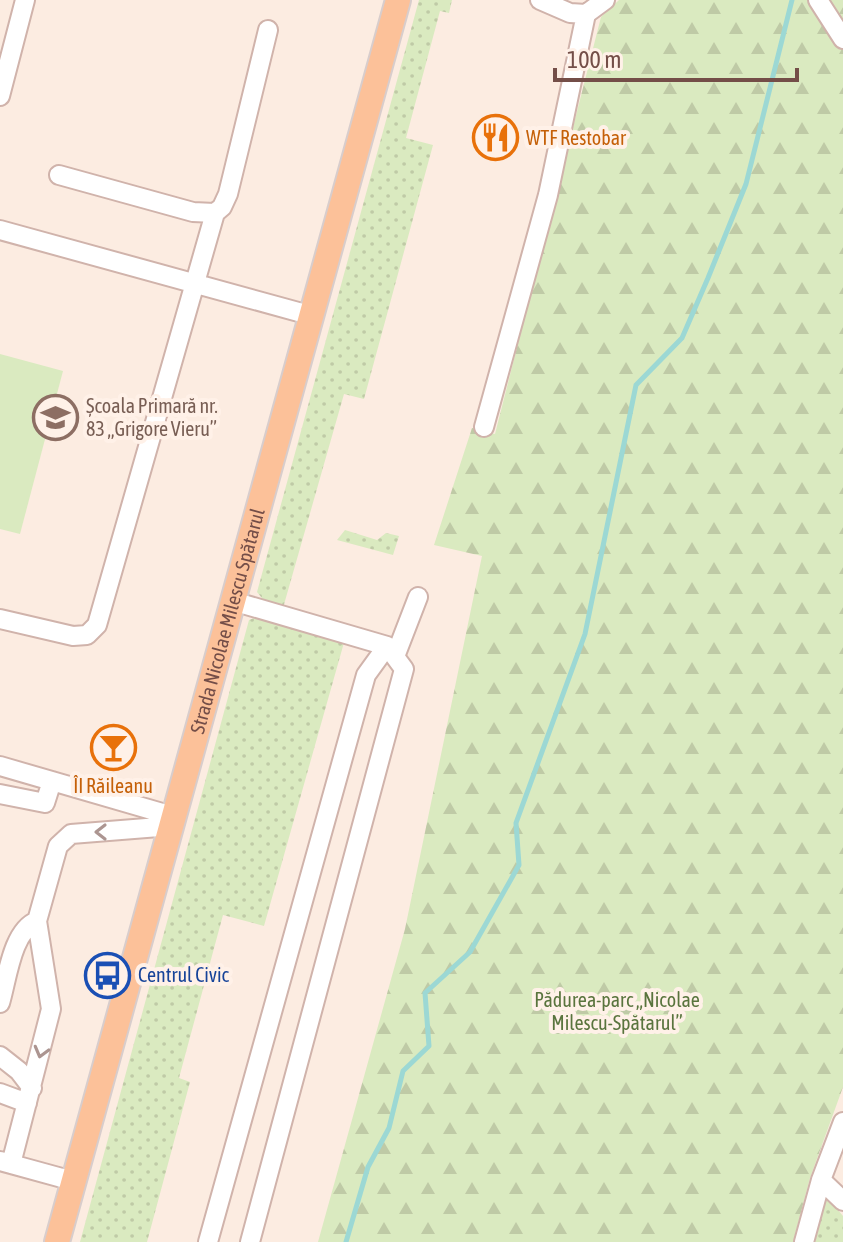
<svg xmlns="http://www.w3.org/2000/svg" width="843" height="1242" viewBox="0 0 843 1242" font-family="'Asap Condensed',sans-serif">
	<defs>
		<pattern id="grass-dots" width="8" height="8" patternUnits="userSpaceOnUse" patternTransform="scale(2)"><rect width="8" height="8" fill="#daeac0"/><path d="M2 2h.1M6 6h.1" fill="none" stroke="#bfcaa6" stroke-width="1.8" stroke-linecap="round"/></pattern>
		<pattern id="forest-firs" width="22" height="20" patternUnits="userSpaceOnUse" patternTransform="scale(2)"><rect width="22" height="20" fill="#daeac0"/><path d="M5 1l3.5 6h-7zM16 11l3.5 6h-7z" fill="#bfcaa6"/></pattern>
	</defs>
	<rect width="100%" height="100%" fill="#fcece1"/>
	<path fill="url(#grass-dots)" d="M419,0h33l-3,13 -9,-2 -34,127 27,7 -69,254 -20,-5 -61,214 -17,-5 -9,-11z
		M345,530l32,10 9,-7 13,3 -6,19 -56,-15z
		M259,616l86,23 -81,287 -41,-11 -44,163 11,4 -43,160h-67l169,-622z
		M827,1197l16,19v26h-28z"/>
	<path fill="url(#forest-firs)" d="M619,0h224v1087l-33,91 -17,64h-475l87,-313 77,-373 -48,-11 38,-117 23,6 106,-417z"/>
	<path fill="#daeac0" d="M0,354l63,17 -43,163 -20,-5z"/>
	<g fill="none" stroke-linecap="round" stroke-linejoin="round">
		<path stroke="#9cd8d4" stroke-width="5" d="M346,1242l22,-75 21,-39 14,-57 26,-25 -4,-53 45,-41 49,-87 -3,-42 69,-189 51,-249 46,-47 26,-60 38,-94 46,-184"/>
		<defs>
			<path id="minor" d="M540,0l30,13 16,1 19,-14
				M818,0l25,39
				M0,96l25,-96
				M59,175l134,37 22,1
				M0,230l313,86
				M484,427l64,-232 38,-181
				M236,602l151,44 17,23 -154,573
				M0,619l73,17 14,-1 10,-10 118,-412 7,-6 6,-13 40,-164
				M396,654l22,-57
				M0,766l176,51
				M0,794l45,9 7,-22
				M0,1003c7,-23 12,-73 37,-82
				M0,1056l19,15 13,17
				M0,1093l27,10
				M0,1161l73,20
				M11,1164l40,-155 -14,-88 21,-75 13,-12 88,-7 17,-10
				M821,1180l22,21
				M208,1242l158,-567 21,-29
				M804,1242l17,-62 22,-58"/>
			<g id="major">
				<path id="s1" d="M57,1242l341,-1242"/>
			</g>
		</defs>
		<use href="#minor" stroke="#d0b3ab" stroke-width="22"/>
		<use href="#major" stroke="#d8cdcc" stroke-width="28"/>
		<use href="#minor" stroke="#fff" stroke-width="18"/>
		<use href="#major" stroke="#fcc199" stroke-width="24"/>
	</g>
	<defs><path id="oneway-chevron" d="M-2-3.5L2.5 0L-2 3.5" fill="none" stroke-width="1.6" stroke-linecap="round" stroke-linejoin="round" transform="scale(2)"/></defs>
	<g stroke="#ac9591">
		<use href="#oneway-chevron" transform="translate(101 832) rotate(180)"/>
		<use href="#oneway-chevron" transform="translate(41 1052) rotate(105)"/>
	</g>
	<defs>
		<symbol id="restaurant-ring" viewBox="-11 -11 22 22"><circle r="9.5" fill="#fff1e8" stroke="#e8710a" stroke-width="1.5"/><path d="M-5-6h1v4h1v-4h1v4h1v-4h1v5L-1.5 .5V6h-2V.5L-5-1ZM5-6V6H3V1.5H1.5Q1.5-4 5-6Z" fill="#e8710a"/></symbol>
		<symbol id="school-ring" viewBox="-11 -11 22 22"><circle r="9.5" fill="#fff1e8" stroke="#8d6e63" stroke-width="1.5"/><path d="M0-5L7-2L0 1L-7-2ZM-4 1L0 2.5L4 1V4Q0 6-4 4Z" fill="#8d6e63"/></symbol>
		<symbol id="bar-ring" viewBox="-11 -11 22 22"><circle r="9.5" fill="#fff1e8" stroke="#e8710a" stroke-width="1.5"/><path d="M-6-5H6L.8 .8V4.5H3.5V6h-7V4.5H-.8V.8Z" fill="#e8710a"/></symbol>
		<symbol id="bus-ring" viewBox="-11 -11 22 22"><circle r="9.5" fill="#fff1e8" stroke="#1a4fb4" stroke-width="1.5"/><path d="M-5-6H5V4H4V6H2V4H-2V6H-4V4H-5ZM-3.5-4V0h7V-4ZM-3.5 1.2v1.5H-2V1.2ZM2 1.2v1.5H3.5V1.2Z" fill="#1a4fb4"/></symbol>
	</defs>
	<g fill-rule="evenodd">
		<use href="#restaurant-ring" x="470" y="112" width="51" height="51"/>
		<use href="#school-ring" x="30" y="392" width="51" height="51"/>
		<use href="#bar-ring" x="88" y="722" width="51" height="51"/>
		<use href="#bus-ring" x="82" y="950" width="51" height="51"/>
	</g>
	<g text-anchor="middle" stroke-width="8" stroke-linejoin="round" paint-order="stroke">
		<g font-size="20" fill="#c56008" stroke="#fff1e8" text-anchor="start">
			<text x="526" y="145">WTF Restobar</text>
			<text x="113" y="793" text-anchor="middle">ÎI Răileanu</text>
		</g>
		<g font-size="20" fill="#785e54" stroke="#fff1e8" text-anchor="start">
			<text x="86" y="413">Școala Primară nr.<tspan x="86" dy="23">83 „Grigore Vieru”</tspan></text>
		</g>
		<g font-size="20" fill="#744e48" stroke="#fff1e8">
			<text dy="7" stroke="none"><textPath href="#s1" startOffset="644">Strada Nicolae Milescu Spătarul</textPath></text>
		</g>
		<g font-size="20" fill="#164399" stroke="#fff1e8" text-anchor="start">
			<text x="138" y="982">Centrul Civic</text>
		</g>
		<g font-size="20" fill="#59743d" stroke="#fff1e8">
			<text x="617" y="1007">Pădurea-parc „Nicolae<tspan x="617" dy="23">Milescu-Spătarul”</tspan></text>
		</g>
	</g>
	<path d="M555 68v12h242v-12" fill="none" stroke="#744e48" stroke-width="4"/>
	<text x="567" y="68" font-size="24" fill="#744e48" stroke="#fff1e8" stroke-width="6" paint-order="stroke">100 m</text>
</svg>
